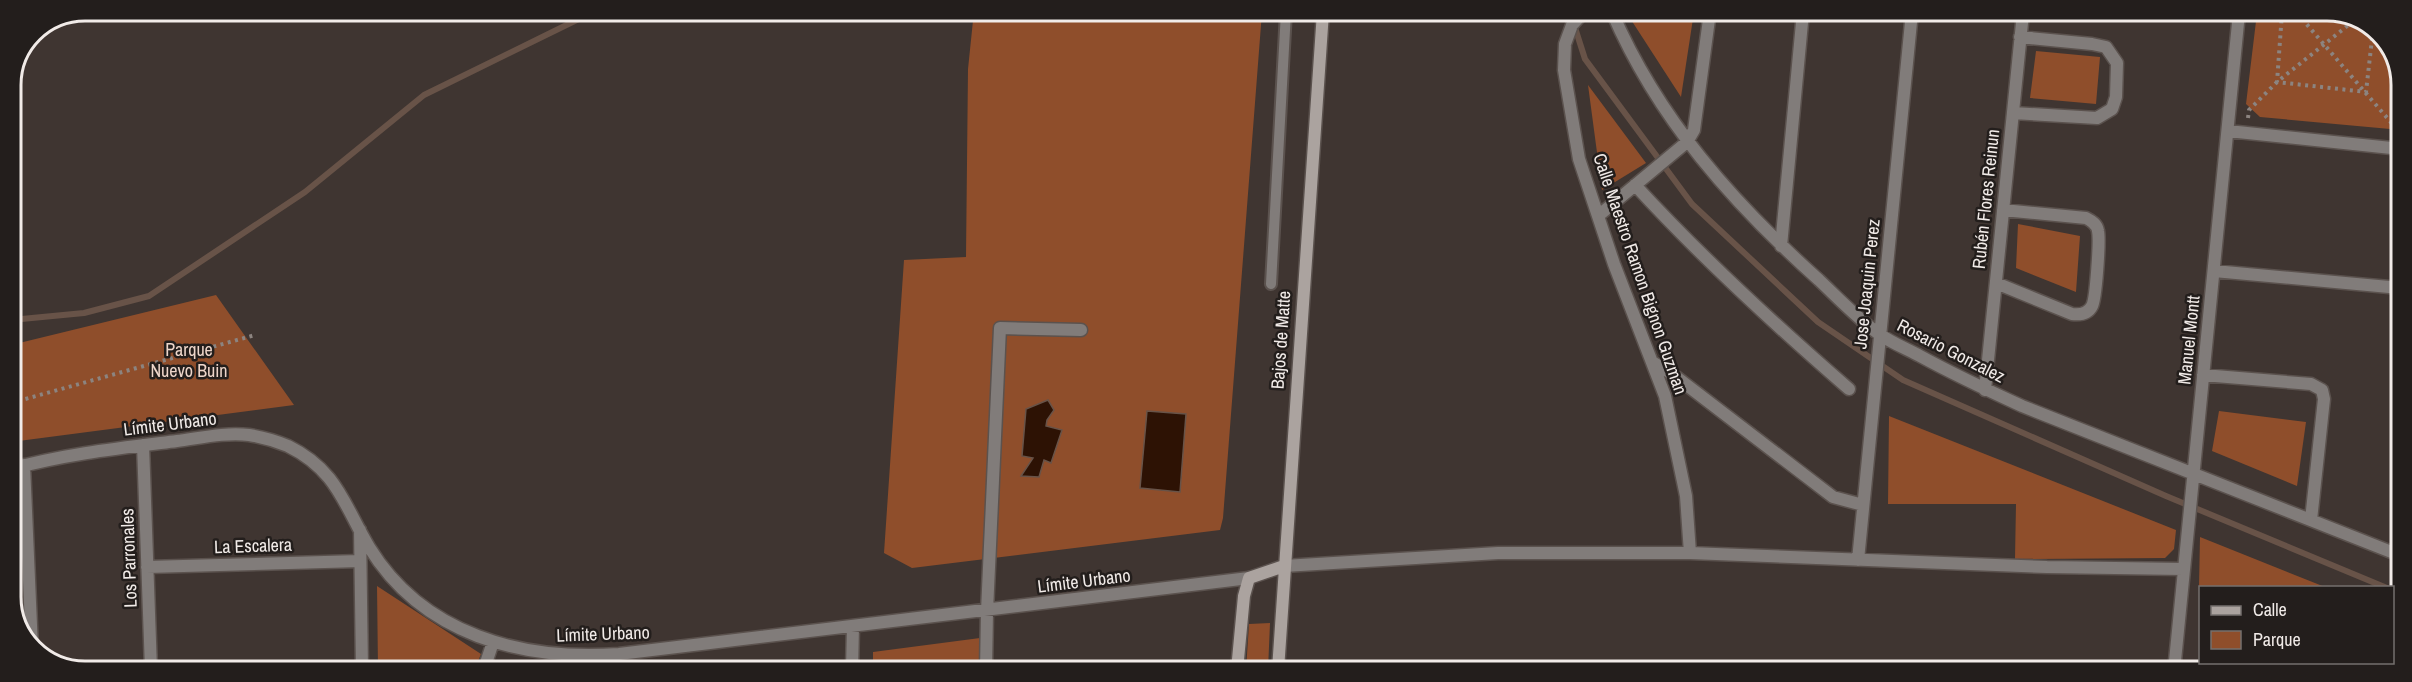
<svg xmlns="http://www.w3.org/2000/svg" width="2412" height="682" viewBox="0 0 2412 682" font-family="'Archivo Narrow',sans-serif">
	<rect width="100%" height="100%" fill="#3f3531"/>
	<path fill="#8f4e2b" d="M974,11l288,1 -39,506 -3,12 -308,38 -28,-15 20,-293 62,-3 2,-188z
		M1626,12h68l-13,85z
		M2257,13h89l37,23 18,44v50l-141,-13 -14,-13z
		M2036,51l64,6 -4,47 -66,-6z
		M1588,85l58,78 -44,27z
		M2018,224l62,12 -4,56 -60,-24z
		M216,295l78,110 -283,37v-97z
		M2219,411l87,11 -9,64 -85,-35z
		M1889,416l287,114 -2,19 -9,9 -150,1 1,-55h-128z
		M2200,537l125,50h-126z
		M377,586l104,68 -6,15h-97z
		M1270,623l-2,47h-22l3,-46z
		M980,638v32h-107v-18z
		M641,662l-1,8h-129l1,-4z"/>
	<path fill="#2d1204" stroke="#685348" stroke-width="1.5" d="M1048,400l6,10 -7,10 -1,6 16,4 -11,33 -7,-3 -5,17 -18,-1 12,-18 -11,-2 4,-47z
		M1147,411l39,3 -6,78 -40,-4z"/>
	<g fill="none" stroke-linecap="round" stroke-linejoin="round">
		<path stroke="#685348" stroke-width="6" d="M1570,12l15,47 107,145 126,118 85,58 263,116 221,92
			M11,320l73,-7 65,-17 156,-104 119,-97 171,-84
			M2392,590l7,2"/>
		<defs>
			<path id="lane" d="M1271,284l15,-272"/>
			<path id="street" d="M1584,12l-12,13 -7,19 -1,26 15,89 35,105 51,132 21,100 4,57
				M1612,12c46,107 121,191 207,268 19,18 39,39 60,54 13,9 28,15 41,22 33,18 67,34 102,50l377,149
				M2013,113l84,5 15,-9 4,-12 1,-34 -11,-16 -14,-3 -72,-7
				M2228,131l173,18
				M1635,185c67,73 139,139 214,204
				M1598,216l89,-74 7,-12 16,-118
				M1781,246l22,-234
				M2214,271l186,17
				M1996,283l76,31c8,1 16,0 20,-8 4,-7 8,-66 6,-75 -1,-7 -6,-10 -12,-13l-83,-8
				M1652,362l19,11 162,124 30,8
				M2203,375l108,9 11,6 2,9 -13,121
				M1985,390l38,-377
				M143,445l8,224
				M24,465l8,183
				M11,469c54,-15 110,-21 166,-28 23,-3 49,-9 72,-6 13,2 27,6 39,11 49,24 56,59 81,101 54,88 153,114 250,107l630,-76
				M360,530l2,139
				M1858,560l54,-548
				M1284,566l214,-13h192l357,14 136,2
				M147,567l213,-6
				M322,669l40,-1
				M484,669l9,-27
				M852,670l1,-44
				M986,670l1,-59 13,-283 81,2
				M2174,671l65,-658"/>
			<path id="secondary" d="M1237,670l7,-74 5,-18 35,-12
				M1278,670l45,-658"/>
		</defs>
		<use href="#lane" stroke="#5b524e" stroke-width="14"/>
		<use href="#street" stroke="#5b524e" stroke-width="15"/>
		<use href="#secondary" stroke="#5b524e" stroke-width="15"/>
		<path stroke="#8c8480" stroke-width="4" stroke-dasharray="3 4.5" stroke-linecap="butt" d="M2282,13l-5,69 89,10 7,-62
			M2297,13l104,121
			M2248,118l1,-8 28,-28 79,-63
			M11,403l244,-68"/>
		<use href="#lane" stroke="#817c7a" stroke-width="10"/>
		<use href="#street" stroke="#817c7a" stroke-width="12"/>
		<use href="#secondary" stroke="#aba39f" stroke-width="12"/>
	</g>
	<g text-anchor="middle" stroke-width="5" stroke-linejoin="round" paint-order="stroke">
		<g font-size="18" fill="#f1ebe8" stroke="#231e1c">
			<text transform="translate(1986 199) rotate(-84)" y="6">Rubén Flores Reinun</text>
			<text transform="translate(1640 274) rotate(71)" y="6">Calle Maestro Ramon Bignon Guzman</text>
			<text transform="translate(1867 284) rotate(-84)" y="6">Jose Joaquin Perez</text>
			<text transform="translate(1281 340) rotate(-86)" y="6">Bajos de Matte</text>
			<text transform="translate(2189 340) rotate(-84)" y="6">Manuel Montt</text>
			<text transform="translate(1951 351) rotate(27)" y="6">Rosario Gonzalez</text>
			<text transform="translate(170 424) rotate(-7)" y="6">Límite Urbano</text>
			<text transform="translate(253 546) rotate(-2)" y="6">La Escalera</text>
			<text transform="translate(129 558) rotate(-92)" y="6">Los Parronales</text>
			<text transform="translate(1084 581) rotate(-7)" y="6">Límite Urbano</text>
			<text transform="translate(603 634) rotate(-2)" y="6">Límite Urbano</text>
		</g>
		<g font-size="18" fill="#eed6ca" stroke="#231e1c">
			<text x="189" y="356">Parque<tspan x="189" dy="21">Nuevo Buin</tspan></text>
		</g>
	</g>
	<path d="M0 0H2412V682H0ZM85 21H2327A64 64 0 0 1 2391 85V597A64 64 0 0 1 2327 661H85A64 64 0 0 1 21 597V85A64 64 0 0 1 85 21Z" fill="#231e1c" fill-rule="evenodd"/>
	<path fill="none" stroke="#f1ebe8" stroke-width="3" d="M85 21H2327A64 64 0 0 1 2391 85V597A64 64 0 0 1 2327 661H85A64 64 0 0 1 21 597V85A64 64 0 0 1 85 21Z"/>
	<rect x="2199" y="586" width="195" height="78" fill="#231e1c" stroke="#75706e" stroke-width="1.5"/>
	<rect x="2211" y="606" width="30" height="9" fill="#aba39f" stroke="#75706e" stroke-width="1.5"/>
	<text x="2253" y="616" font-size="18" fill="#f1ebe8">Calle</text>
	<rect x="2211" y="631" width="30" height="18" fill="#8f4e2b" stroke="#75706e" stroke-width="1.5"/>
	<text x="2253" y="646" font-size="18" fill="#f1ebe8">Parque</text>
</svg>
